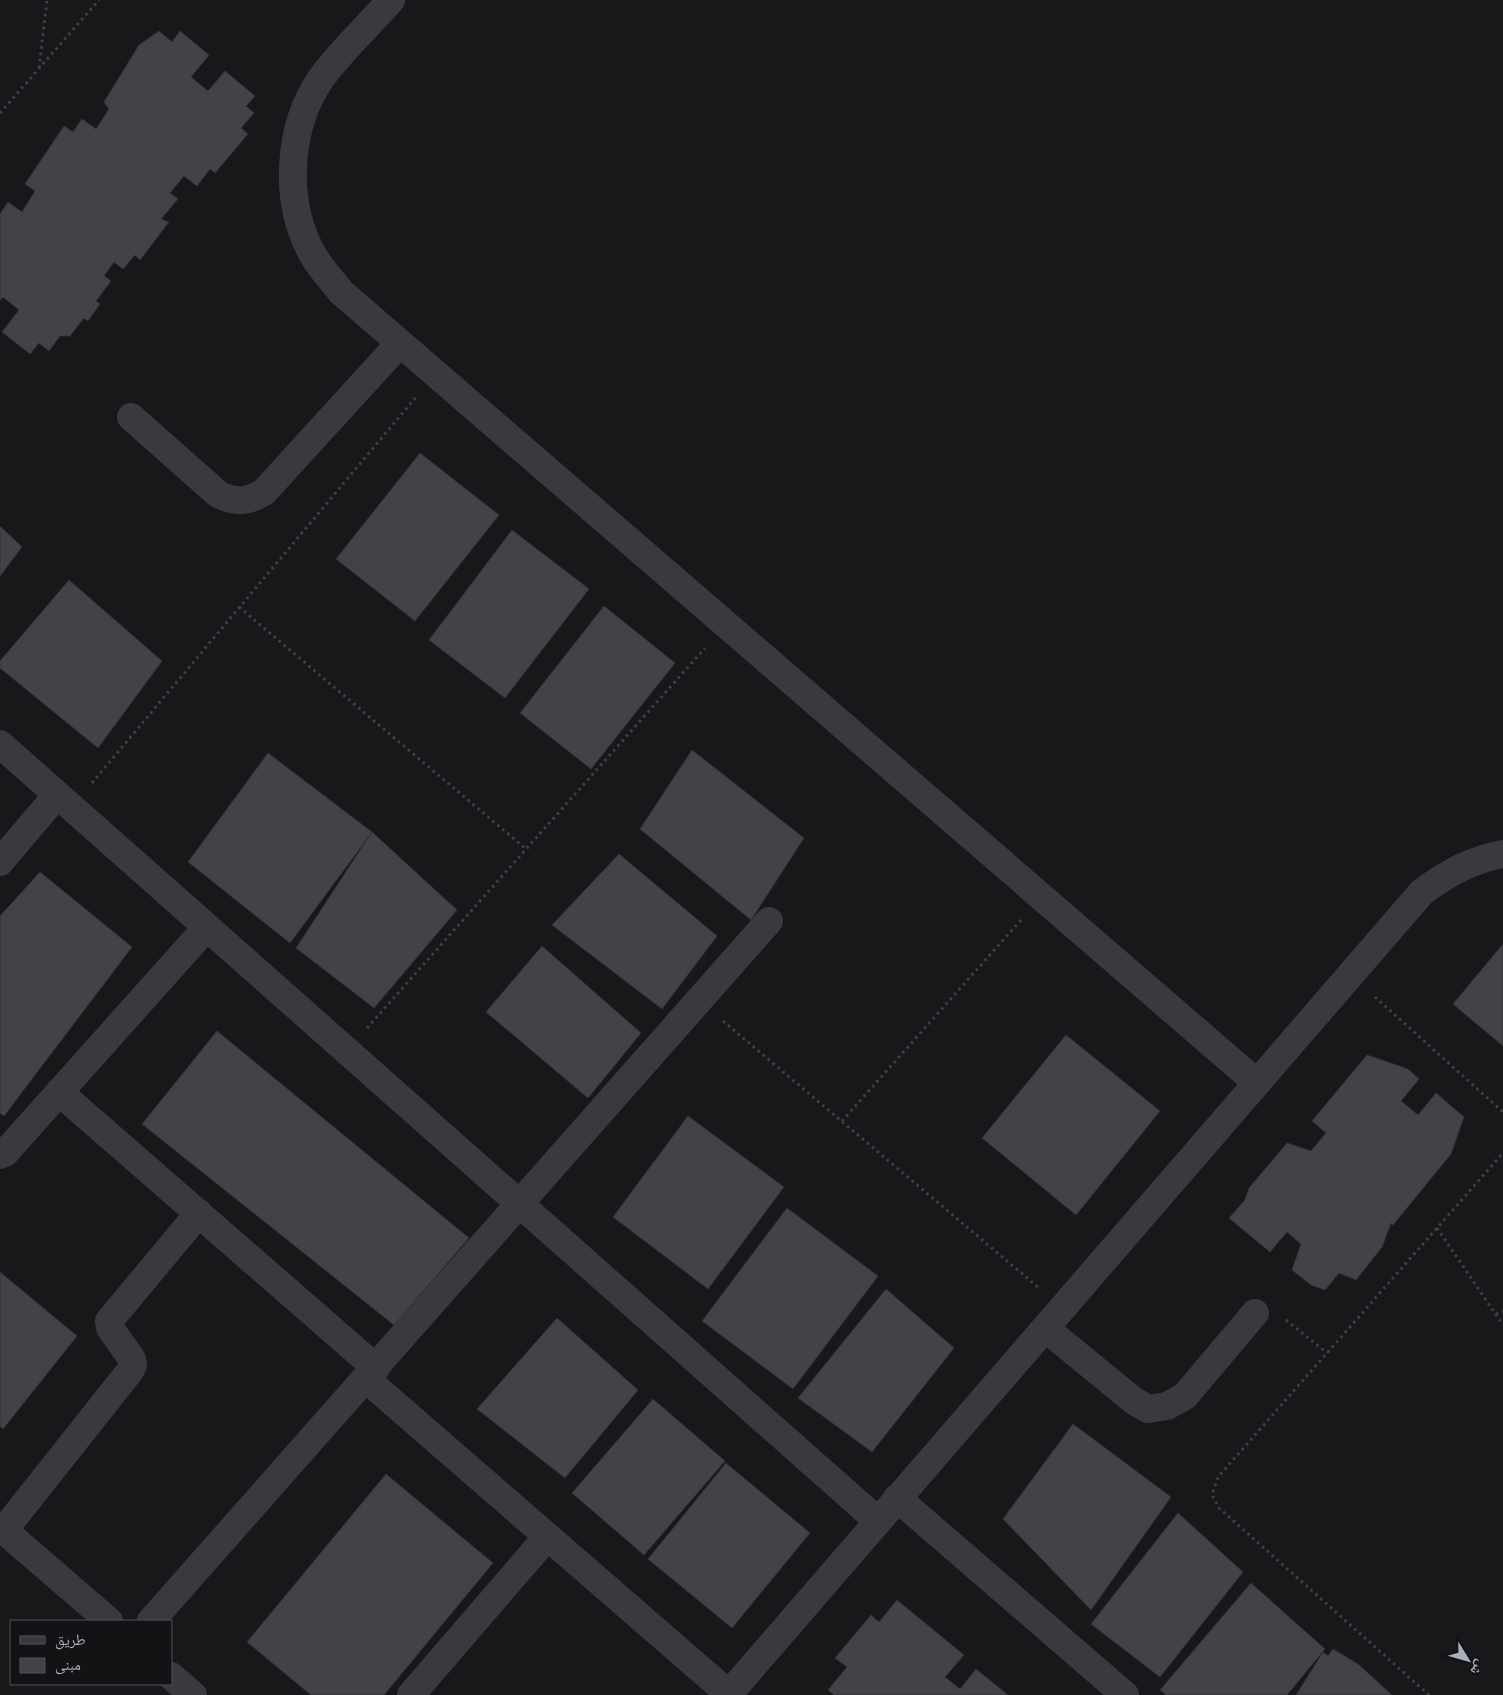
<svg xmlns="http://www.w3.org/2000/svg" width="1503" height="1695" viewBox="0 0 1503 1695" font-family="Signika,'Noto Naskh Arabic',sans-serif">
	<rect width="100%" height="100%" fill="#18181b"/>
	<path fill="#424348" stroke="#323237" d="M159,31l13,11 8,-11 29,24 -18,22 17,14 17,-20 30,25 -9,10 8,7 -13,15 7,6 -33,39 -5,-4 -13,17 -13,-10 -14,17 8,6 -17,20 8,3 -29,38 -5,-5 -12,14 -9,-7 -10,14 7,5 -15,20 4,3 -12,17 -4,-3 -14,18h-10l-11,15 -10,-8 -9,11 -28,-22 17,-22 -16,-13 -3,3v-86l8,-12 14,10 13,-21 -10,-7 39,-58 9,6 9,-13 14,10 13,-20 -5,-7 35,-57z
		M420,453l79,62 -84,106 -79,-62z
		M0,526l22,21 -22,29z
		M512,530l77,59 -84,109 -76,-58z
		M69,580l93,81 -64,87 -98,-80v-7z
		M604,606l71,57 -84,106 -71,-56z
		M692,750l112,88 -53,82 -111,-91z
		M268,753l104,79 -82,111 -102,-81z
		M372,832l85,78 -83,98 -78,-60z
		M619,854l98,82 -55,73 -110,-84z
		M40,872l92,75 -128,169 -4,-3v-197z
		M1503,944v102l-50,-42z
		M542,946l99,87 -53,65 -102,-86z
		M217,1031l252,207 -75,87 -252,-201z
		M1066,1035l94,76 -84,104 -94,-77z
		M1367,1055l41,14 11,10 -18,22 17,14 18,-22 28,24 -13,37 -58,71 -2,-2 -9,24 -26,33 -17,-7 -14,17 -14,-5 -19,-15 9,-26 -14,-12 -17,20 -41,-34 16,-18 4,-12 38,-45 24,8 15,-18 -14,-12z
		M688,1116l96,71 -76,102 -95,-72z
		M787,1208l91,68 -85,113 -91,-68z
		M0,1272l77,64 -74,93 -3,-3z
		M886,1289l68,59 -82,104 -74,-54z
		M557,1318l81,72 -73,88 -88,-69z
		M653,1399l72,62 -81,94 -72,-62z
		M1073,1424l98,73 -80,113 -88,-91z
		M726,1463l84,70 -78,95 -84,-69z
		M386,1474l107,89 -109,132h-73l-64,-53z
		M1178,1513l65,59 -83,105 -69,-53z
		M1251,1583l74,66 -38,46h-121l-6,-5z
		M897,1600l67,55 -19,22 15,12 16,-20 32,26h-174l-6,-5 19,-23 -12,-9 36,-43 8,7z
		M1333,1649l25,15 34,31h-96l27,-43 5,4z"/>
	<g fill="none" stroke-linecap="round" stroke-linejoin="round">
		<path stroke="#3f4147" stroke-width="3" stroke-dasharray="2.5 4" stroke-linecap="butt" d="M39,68l8,-68
			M0,113l99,-113
			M239,607l287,242
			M92,783l324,-386
			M1375,997l128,115
			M723,1021l316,267
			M367,1028l338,-380
			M842,1121l179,-201
			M1437,1228l66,97
			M1496,1314l7,-3
			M1286,1320l41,33
			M1429,1695l-210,-187 -7,-13 6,-18 285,-324"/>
		<path stroke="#393a40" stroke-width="28" d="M391,0c-22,25 -49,50 -69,77 -35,50 -39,125 -9,178 7,13 19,25 28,37l916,791
			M131,417l87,77c17,9 30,8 46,-2l136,-149
			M0,744l878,777
			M0,862l57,-67
			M59,1092l317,276
			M0,1155l5,-2 202,-226
			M1045,1328l89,73 14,8 19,-3 18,-10 70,-83
			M366,1379l363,315
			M897,1498l228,197
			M0,1527l109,94
			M4,1530l126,-159 3,-6 -1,-6 -22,-31 -1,-7 90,-108
			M151,1621l618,-700
			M171,1676l22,19
			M411,1695l136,-158
			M728,1695l694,-803c26,-19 49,-32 81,-38"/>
	</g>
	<rect x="10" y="1620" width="162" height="65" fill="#131316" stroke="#4f5258"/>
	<rect x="20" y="1636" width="25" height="8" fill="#393a40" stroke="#4f5258"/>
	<text x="55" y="1645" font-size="15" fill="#a9b0bb">طريق</text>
	<rect x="20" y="1658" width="25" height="15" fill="#424348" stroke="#4f5258"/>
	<text x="55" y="1670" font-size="15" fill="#a9b0bb">مبنى</text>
	<g transform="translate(1468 1660) rotate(127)" stroke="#131316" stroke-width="4" paint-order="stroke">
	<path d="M0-4L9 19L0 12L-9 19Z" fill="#a9b0bb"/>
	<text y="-8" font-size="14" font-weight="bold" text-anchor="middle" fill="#a9b0bb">ش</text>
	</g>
</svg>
